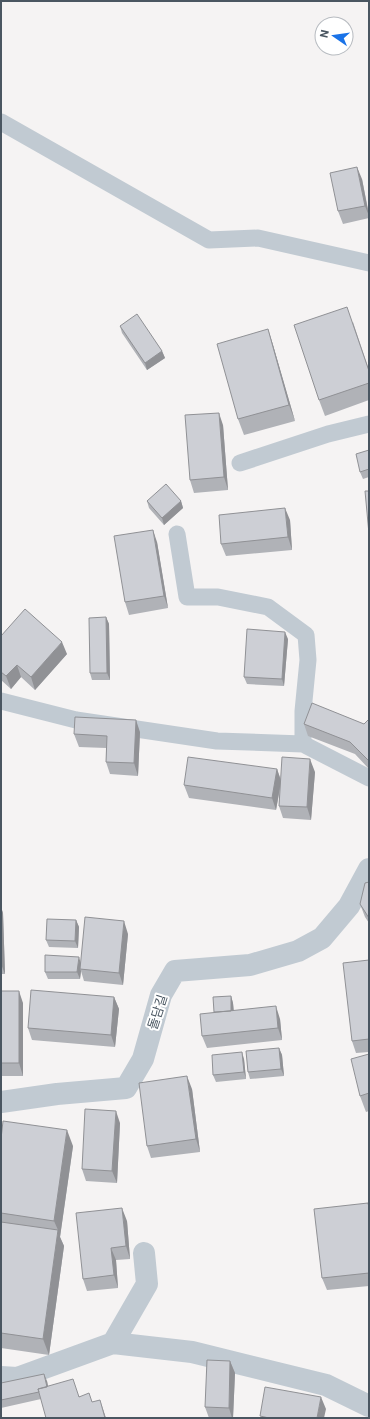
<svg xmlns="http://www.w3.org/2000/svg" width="370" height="1419" viewBox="0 0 370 1419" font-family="Roboto,'Noto Sans KR',sans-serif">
	<rect width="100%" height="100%" fill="#f5f3f3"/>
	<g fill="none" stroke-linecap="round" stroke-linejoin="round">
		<path stroke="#c1cad2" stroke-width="17" d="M1,122l208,118 49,-2 111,25
			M240,463l88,-29 41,-10
			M177,534l10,63h31l50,10 38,28 2,25 -5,51v33
			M1,701l75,19 141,21 86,3 66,34"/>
		<path stroke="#c1cad2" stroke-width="22" d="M1,1102l56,-8 69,-6 17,-29 18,-64 14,-24 75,-6 48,-14 24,-13 27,-32 20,-37
			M113,1343l34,-59 -3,-31
			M1,1377l16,1 96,-35 79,9 134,33 43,21"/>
	</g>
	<path fill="#b0b2b7" d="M362,179l7,35v4l-26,6 -5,-13z
		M353,322l16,48v30l-44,16 -6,-16z
		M120,326l42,25 3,7 -18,12 -25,-37z
		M268,329l5,16 22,76 -51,14 -6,-16z
		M223,425l5,65 -34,3 -4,-13z
		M369,450v27l-6,2 -3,-7z
		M147,501h34l2,7 -19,17 -15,-17z
		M290,520l2,30 -66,6 -5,-12z
		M157,542l11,66 -39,7 -4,-13z
		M106,617l3,7 1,56h-18l-2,-7z
		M1,636l66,18 -32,36 -14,-13 -10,12 -10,-9z
		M288,639l-4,47 -37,-2 -3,-7z
		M369,719v50l-14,-15 -47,-18 -4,-12h60z
		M140,732l-2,44 -28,-2 -4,-12v-14l-27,-1 -5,-13z
		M277,769l4,11 34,-8 -4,48 -28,-2 -4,-12 1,-17 -4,21 -87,-12 -5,-13z
		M369,882v41l-4,-6 -5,-13z
		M1,907l2,6 2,61h-4z
		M76,920l3,7 -1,21 -29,-1 -3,-7z
		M128,934l-5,51 -39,-4 -3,-10 -1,8h-32l-3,-7 36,-10z
		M369,960v92l-13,1 -4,-12z
		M1,991l22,12v73h-22z
		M231,996l2,7 1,8 46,8 2,21 -75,8 -5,-12z
		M114,997l5,12 -4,38 -83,-7 -4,-12z
		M279,1048l3,7 2,21 -34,3 -2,-7z
		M369,1054v57l-3,1 -6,-16z
		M244,1059l2,20 -30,3 -3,-7z
		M192,1089l8,63 -49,6 -4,-12z
		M120,1123l-3,60 -31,-2 -4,-12z
		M1,1139l72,7 -13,91 4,9 -15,109 -48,-7z
		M368,1203l1,1v82l-42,4 -5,-12z
		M127,1221l3,38 -14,1 2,28 -31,3 -4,-12z
		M230,1361l5,12 -2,45h-24l-4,-11z
		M47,1381l1,5 31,10 13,6 12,10 -63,-13 -40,9v-25z"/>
	<path fill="#909195" d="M357,167l5,12 7,37 -4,-10z
		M268,329l5,16 22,76 -6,-16z
		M162,351l3,7 -18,12 -2,-7z
		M219,413l4,12 5,65 -4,-13z
		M181,501l2,7 -19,17 -2,-7z
		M285,508l5,12 2,30 -4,-13z
		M153,530l4,12 11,66 -4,-12z
		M106,617l3,7 1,56 -3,-7z
		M285,632l3,7 -4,47 -2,-7z
		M62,642l5,12 -32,36 -4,-13z
		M17,665l4,12 -10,12 -5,-13z
		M136,720l4,12 -2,44 -4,-13z
		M310,759l5,13 -4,48 -4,-13z
		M277,769l4,12 -5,29 -4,-12z
		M1,907l2,6 2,61 -4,-10z
		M76,920l3,7 -1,21 -3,-7z
		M124,921l4,13 -5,51 -4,-12z
		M79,957l2,7 -1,5 1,2 -1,8 -3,-7z
		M19,991l4,12v73l-4,-13z
		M231,996l2,7 1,15 -3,-7z
		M114,997l5,12 -4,38 -4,-12z
		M276,1006l4,13 2,21 -4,-12z
		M279,1048l3,7 2,21 -3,-7z
		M242,1052l2,7 2,20 -2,-7z
		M187,1076l5,13 8,63 -4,-13z
		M116,1111l4,12 -3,60 -5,-12z
		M67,1130l6,16 -13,91 4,9 -15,109 -6,-16 15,-109 -4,-9z
		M122,1208l5,13 3,38 -4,-13z
		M111,1248l5,12 2,28 -4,-13z
		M230,1361l5,12 -2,45h-1l-3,-10z
		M44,1374l3,7 3,16 -2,-7z
		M321,1397l5,12 -2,9h-7z
		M100,1400l6,18h-1z"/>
	<path fill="#cdcfd5" stroke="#909195" d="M357,167l8,39 -27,5 -8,-38z
		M347,307l22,64v12l-50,17 -25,-75z
		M137,314l25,37 -17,12 -25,-37z
		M268,329l21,76 -51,14 -21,-75z
		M219,413l5,64 -34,3 -5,-65z
		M369,450v19l-9,3 -4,-18z
		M166,484l15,17 -19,17 -15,-17z
		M365,491h4v43z
		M285,508l3,29 -67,7 -2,-29z
		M153,530l11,66 -39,6 -11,-66z
		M25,609l37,33 -31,35 -14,-12 -11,11 -5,-4v-36z
		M106,617l1,56h-17l-1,-55z
		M247,629l38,3 -3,47 -38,-2z
		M312,703l52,21 5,-5v42l-19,-19 -46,-18z
		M75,717l61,3 -2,43 -28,-1 1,-26 -33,-2z
		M188,757l89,12 -5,29 -88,-13z
		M282,757l28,2 -3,48 -28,-1z
		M369,882v36l-9,-14 5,-21z
		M85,917l39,4 -5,52 -39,-4z
		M47,919l29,1 -1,21 -29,-1z
		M45,955l34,2 -2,15h-32z
		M369,960v79l-17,2 -9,-78z
		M31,990l83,7 -3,38 -83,-7z
		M1,991h18v72h-18z
		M231,996v15l-17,1 -1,-15z
		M276,1006l2,22 -76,8 -2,-22z
		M279,1048l2,21 -33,3 -2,-21z
		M242,1052l2,20 -31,3 -1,-20z
		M369,1054v39l-9,3 -9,-37z
		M187,1076l9,63 -49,7 -8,-63z
		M85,1109l31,2 -4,60 -30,-2z
		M3,1121l64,9 -13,91 -53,-8v-74z
		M368,1203l1,5v65l-47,5 -8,-69z
		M122,1208l4,38 -15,2 3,27 -31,4 -7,-66z
		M1,1222l57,8 -15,109 -42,-6z
		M207,1360l23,1 -1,47 -24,-1z
		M44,1374l3,13 -9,2 1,3 -38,8v-17z
		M73,1379l6,18 10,-4 3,9 8,-2 5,18h-59l-8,-29z
		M265,1387l56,10 -4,21h-48l-9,-2z"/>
	<g text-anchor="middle" stroke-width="4" stroke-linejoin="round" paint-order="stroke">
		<g font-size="13" fill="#4a5661" stroke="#fff">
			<text transform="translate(157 1012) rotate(-72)" y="5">돌담길</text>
		</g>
	</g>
	<rect width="370" height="1419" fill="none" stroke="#4a5661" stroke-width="4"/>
	<g transform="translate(334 36) rotate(283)"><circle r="19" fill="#ffffff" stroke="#b7bbc0"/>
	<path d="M0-3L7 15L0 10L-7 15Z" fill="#1a73e8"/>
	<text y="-6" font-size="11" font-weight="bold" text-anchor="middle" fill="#4a5661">N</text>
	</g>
</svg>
